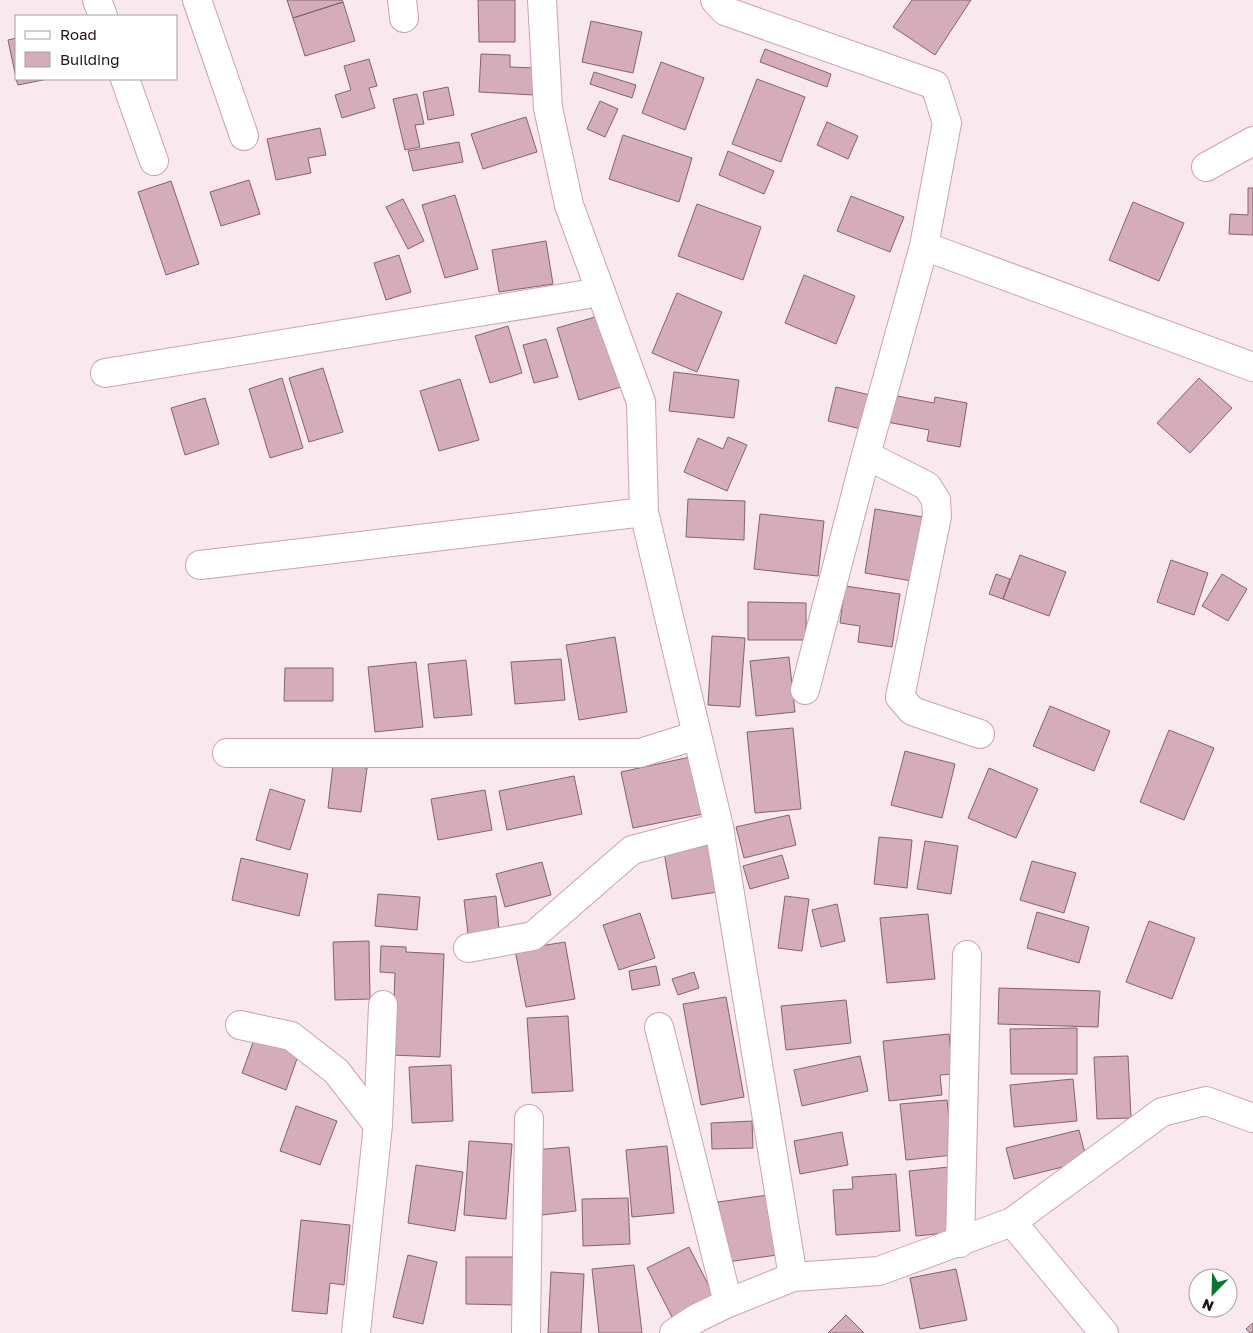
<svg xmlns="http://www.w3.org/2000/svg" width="1253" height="1333" viewBox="0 0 1253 1333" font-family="'Golos Text',sans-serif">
	<rect width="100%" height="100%" fill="#f9e8ed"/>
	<path fill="#d5acb9" stroke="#86626d" d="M287,0h55l1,2 -50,16z
		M478,0h37v42h-36z
		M912,0h59l-36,55 -42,-28z
		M343,2l12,39 -50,15 -12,-38z
		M591,21l51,11 -9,41 -51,-11z
		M16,38v40l-8,-38z
		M765,49l66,25 -4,13 -67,-25z
		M481,54l29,1v12l25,1 -1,27 -55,-3z
		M369,59l8,27 -8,2 6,20 -33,10 -7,-23 16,-5 -7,-24z
		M661,62l43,16 -19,52 -43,-17z
		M594,72l42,13 -4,13 -42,-14z
		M16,79h32l-30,6z
		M757,79l48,18 -24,65 -49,-18z
		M448,87l6,28 -26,5 -5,-28z
		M417,94l7,30 -9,1 5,22 -15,3 -12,-51z
		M600,101l18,8 -13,28 -18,-8z
		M526,117l11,35 -54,17 -12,-35z
		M827,122l31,14 -10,23 -31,-14z
		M320,128l6,27 -18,3 3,15 -35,7 -9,-41z
		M623,135l69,23 -13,44 -70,-23z
		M459,142l4,20 -50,9 -5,-20z
		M728,151l46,20 -10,23 -45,-19z
		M249,180l11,34 -39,12 -11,-34z
		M171,181l28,83 -33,11 -28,-83z
		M1248,188h5v47l-24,-1 1,-20 18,1z
		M455,195l23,74 -33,9 -23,-73z
		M851,196l53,21 -14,35 -53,-21z
		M403,199l21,42 -16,8 -22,-42z
		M1133,202l51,21 -25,58 -50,-21z
		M697,204l64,23 -18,53 -65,-24z
		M546,241l7,43 -54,8 -7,-42z
		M399,255l12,37 -25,8 -12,-37z
		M804,275l51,21 -19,48 -51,-21z
		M677,293l45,19 -25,60 -45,-19z
		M602,315l22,71 -45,14 -22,-72z
		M508,326l14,47 -32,10 -15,-47z
		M546,339l12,38 -24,6 -11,-38z
		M323,368l20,64 -34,10 -20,-64z
		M674,372l65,8 -5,38 -65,-7z
		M282,378l21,70 -33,10 -21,-69z
		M1199,378l33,30 -42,45 -33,-30z
		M460,379l19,61 -40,11 -19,-60z
		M836,387l34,8 -9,34 -33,-8z
		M892,395l42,8 1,-6 32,6 -7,44 -33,-6 2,-11 -42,-8z
		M205,398l14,46 -34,11 -14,-47z
		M728,437l19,8 -20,46 -43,-19 14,-34 25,11z
		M688,499l57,2 -1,39 -58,-3z
		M875,509l48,8 -11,64 -47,-8z
		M760,514l64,7 -6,55 -64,-7z
		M1020,555l46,17 -17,44 -46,-17z
		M1171,560l37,13 -14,42 -37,-13z
		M996,574l14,5 -7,20 -14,-5z
		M1222,574l25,15 -19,32 -26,-15z
		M845,586l55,8 -8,53 -34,-5 2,-16 -20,-3z
		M748,602l58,1v37h-58z
		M712,636l33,2 -5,69 -32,-2z
		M615,637l12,75 -48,8 -13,-75z
		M789,657l6,55 -39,4 -6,-55z
		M561,659l4,41 -50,4 -4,-42z
		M466,660l6,55 -38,3 -6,-54z
		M416,662l7,65 -48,5 -7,-65z
		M285,668h48v33h-49z
		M1050,706l60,25 -16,40 -61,-25z
		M793,728l8,81 -46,4 -8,-81z
		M1169,730l45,18 -30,72 -44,-18z
		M905,751l50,13 -13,54 -51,-13z
		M690,757l13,57 -70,14 -12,-56z
		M333,764l34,4 -6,44 -33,-4z
		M989,768l49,21 -22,49 -48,-20z
		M574,776l8,38 -75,16 -8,-39z
		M270,789l35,11 -15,50 -34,-10z
		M485,790l7,40 -54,10 -7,-41z
		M789,815l7,30 -52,13 -8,-31z
		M879,837l33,3 -5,48 -33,-4z
		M925,841l33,5 -7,48 -34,-5z
		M716,844l8,47 -52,8 -8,-47z
		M782,855l7,23 -39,11 -7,-23z
		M241,858l67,16 -9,42 -67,-16z
		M1032,861l44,12 -12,40 -44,-13z
		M542,862l9,33 -46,12 -9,-33z
		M378,894l42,3 -3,33 -42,-4z
		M496,896l3,34 -31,4 -4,-34z
		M785,896l24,3 -7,52 -24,-3z
		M837,904l8,37 -24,6 -9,-37z
		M1037,912l52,15 -10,36 -52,-15z
		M640,913l15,45 -36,12 -16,-45z
		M928,914l7,65 -48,4 -7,-65z
		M1149,921l46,17 -23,61 -46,-17z
		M369,941l1,58 -35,1 -2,-58z
		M565,942l10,57 -49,8 -11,-57z
		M381,946l25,1v5l38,2 -4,103 -48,-2 3,-82 -15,-1z
		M656,966l4,19 -28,5 -3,-19z
		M694,972l5,16 -21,7 -6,-16z
		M999,988l101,3 -2,36 -100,-3z
		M726,997l18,100 -43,8 -18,-101z
		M846,1000l5,43 -65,7 -5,-44z
		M568,1016l5,75 -41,2 -5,-75z
		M1077,1028v46h-66l-1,-45z
		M949,1034l4,40 -13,1 2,20 -53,6 -6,-60z
		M255,1037l44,16 -13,37 -44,-17z
		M860,1056l8,35 -66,15 -8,-36z
		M1128,1056l3,62 -34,1 -3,-62z
		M451,1065l2,56 -41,2 -3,-56z
		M1073,1079l4,42 -63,6 -4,-42z
		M947,1100l6,55 -47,5 -6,-56z
		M296,1106l41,15 -17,44 -40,-14z
		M752,1121l1,27 -41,1 -1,-26z
		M1079,1130l8,31 -73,18 -8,-31z
		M842,1132l6,33 -48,9 -6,-33z
		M469,1141l43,3 -6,75 -42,-4z
		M667,1146l7,67 -42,4 -6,-67z
		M569,1147l7,64 -34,4 -8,-65z
		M416,1165l47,7 -8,59 -47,-8z
		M949,1167l7,65 -40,4 -7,-65z
		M896,1174l4,57 -64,4 -3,-45 20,-1 -1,-12z
		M768,1195l9,60 -50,7 -9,-60z
		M628,1198l2,46 -47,2 -1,-47z
		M301,1220l49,5 -6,60 -14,-2 -3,31 -35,-3z
		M689,1247l25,49 -42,21 -25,-49z
		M408,1255l29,7 -14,62 -30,-7z
		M466,1257h50l-1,48 -49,-1z
		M634,1265l8,68h-43l-7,-64z
		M956,1269l11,51 -47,9 -10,-51z
		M551,1272l33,2 -3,59h-33z
		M846,1315l18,18h-36z
		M1253,1323v10h-3l-4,-4z"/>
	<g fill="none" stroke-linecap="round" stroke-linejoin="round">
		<defs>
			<path id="street" d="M97,0l6,16
				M197,0l47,136
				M402,0l2,18
				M542,0l6,108 21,97 72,197 3,110 75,315 74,450
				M715,0l10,11 210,74 12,38 -23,123 329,121
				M125,79l29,82
				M1206,167l47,-26
				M105,373l496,-81
				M866,455l61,31 9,14 1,16 -37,181 12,14 68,23
				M200,565l444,-53
				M805,690l61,-235 58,-209
				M227,753h413l57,-18
				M468,948l65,-12 99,-86 87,-23
				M240,1025l51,11 45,35 42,54 -22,208
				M659,1027l69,276
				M378,1125l5,-120
				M1012,1222l92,111
				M960,1243l7,-288
				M526,1333l3,-214
				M674,1333l23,-15 31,-15 65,-26 86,-6 133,-49 150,-110 44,-11 47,17"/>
		</defs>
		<use href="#street" stroke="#cba3af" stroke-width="30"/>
		<use href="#street" stroke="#fff" stroke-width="28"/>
	</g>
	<rect x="15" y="15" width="162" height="65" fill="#ffffff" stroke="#a5a0a2"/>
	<rect x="25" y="31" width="25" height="8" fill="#ffffff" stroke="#a5a0a2"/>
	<text x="60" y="40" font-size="15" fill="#1f1116">Road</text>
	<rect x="25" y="52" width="25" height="15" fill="#d5acb9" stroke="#a5a0a2"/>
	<text x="60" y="65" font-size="15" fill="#1f1116">Building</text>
	<g transform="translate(1213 1293) rotate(203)"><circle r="24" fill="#ffffff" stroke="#a5a0a2"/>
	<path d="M0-4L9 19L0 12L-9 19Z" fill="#01782e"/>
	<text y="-8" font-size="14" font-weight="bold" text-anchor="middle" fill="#1f1116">N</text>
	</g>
</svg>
